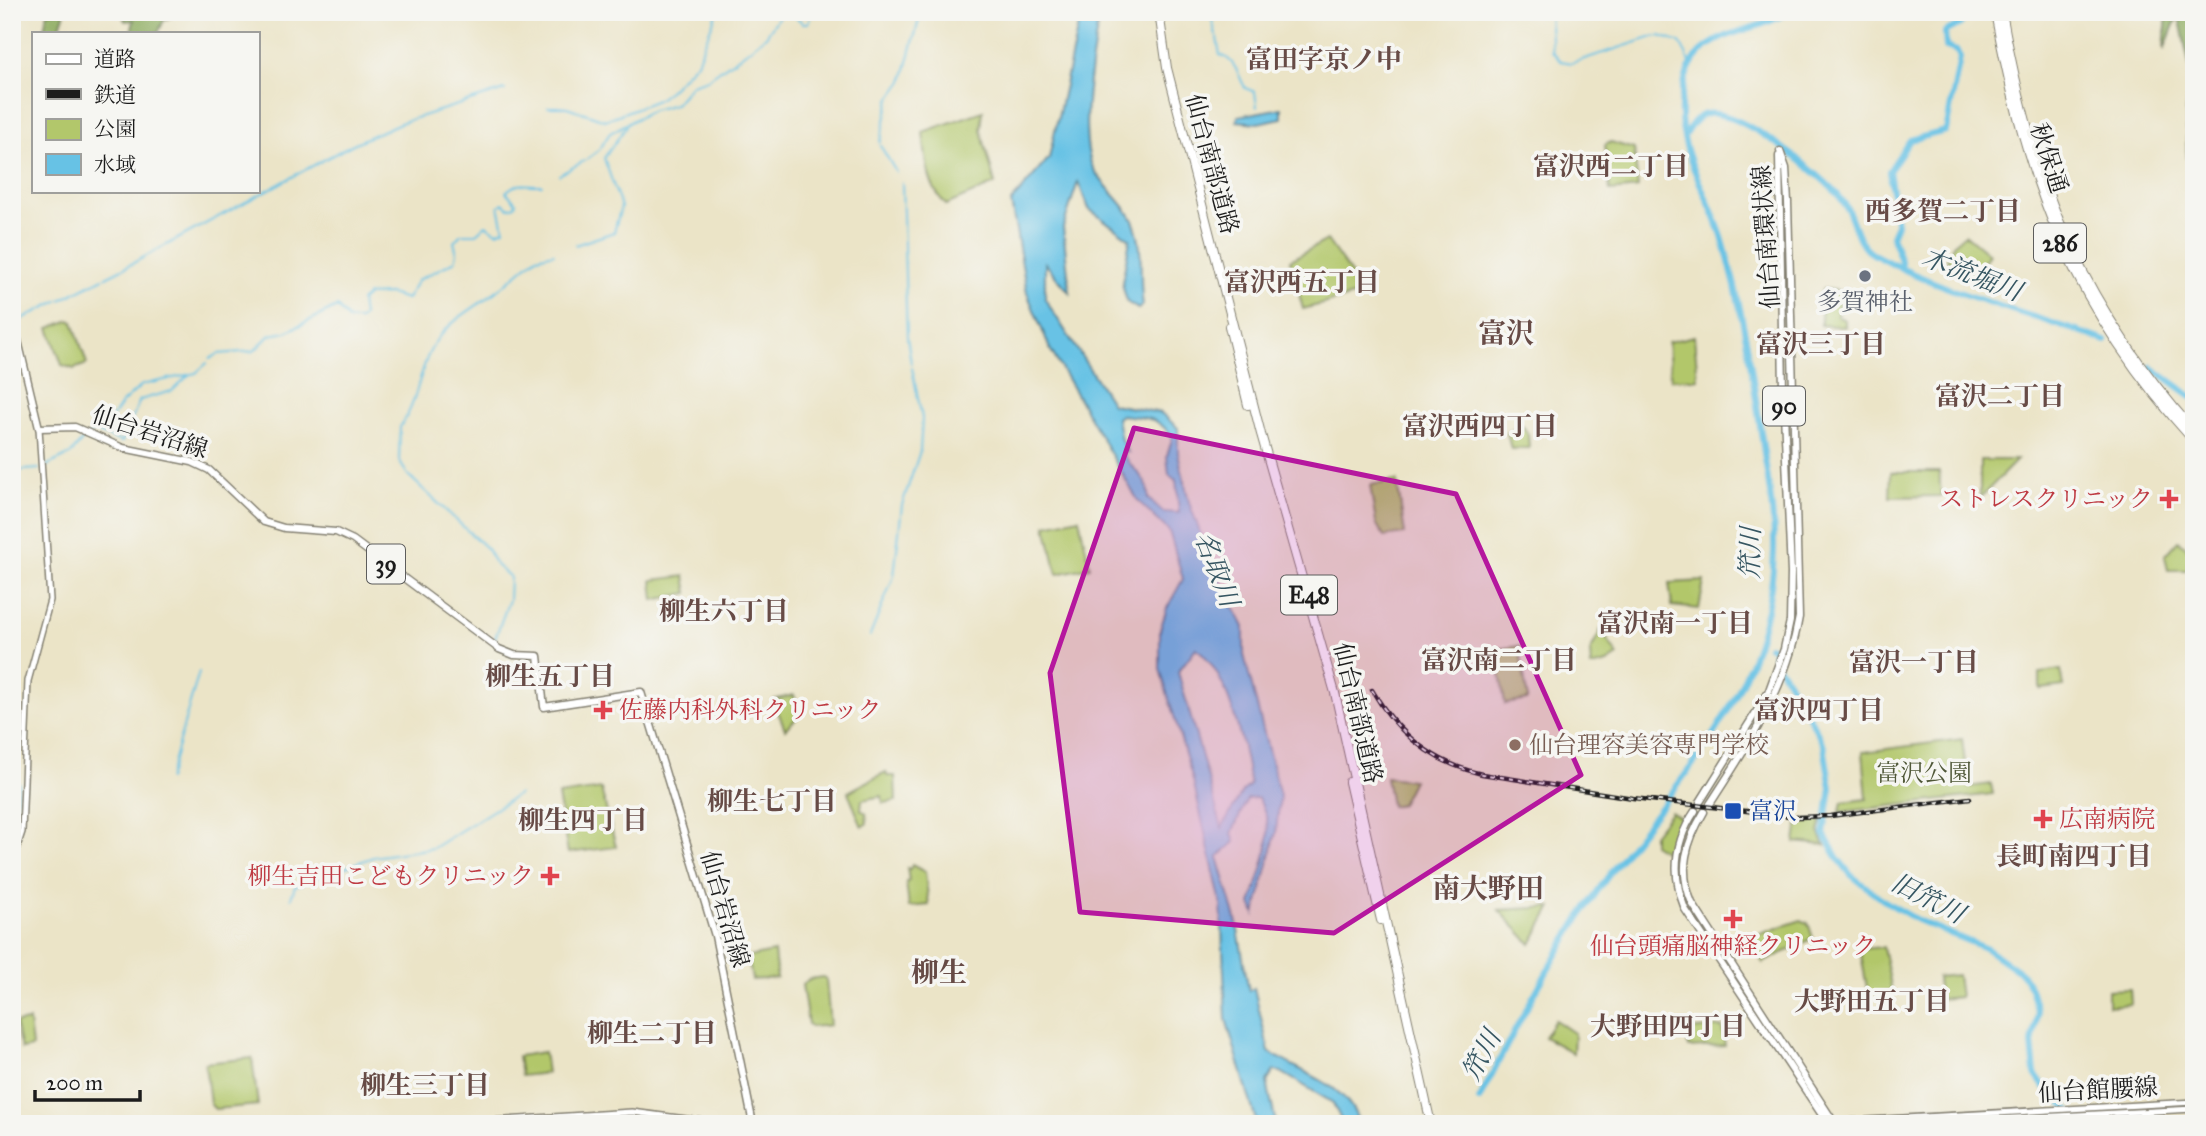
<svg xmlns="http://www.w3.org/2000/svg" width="2206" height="1136" viewBox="0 0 2206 1136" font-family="'IM FELL Great Primer','Noto Serif JP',serif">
	<rect width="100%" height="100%" fill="#f6f6f2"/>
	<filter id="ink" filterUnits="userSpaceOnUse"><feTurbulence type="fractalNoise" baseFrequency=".0143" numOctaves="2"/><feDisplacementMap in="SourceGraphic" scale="14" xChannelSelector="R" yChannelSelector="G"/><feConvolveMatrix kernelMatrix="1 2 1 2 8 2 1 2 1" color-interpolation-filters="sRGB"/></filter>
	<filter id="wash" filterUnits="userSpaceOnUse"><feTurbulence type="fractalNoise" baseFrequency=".00686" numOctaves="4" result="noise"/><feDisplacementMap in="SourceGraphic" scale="28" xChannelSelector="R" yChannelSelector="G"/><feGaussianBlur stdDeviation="1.57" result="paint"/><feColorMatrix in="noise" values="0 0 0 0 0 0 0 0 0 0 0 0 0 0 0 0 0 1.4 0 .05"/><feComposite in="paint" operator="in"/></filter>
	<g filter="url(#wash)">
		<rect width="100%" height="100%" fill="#ebe4c7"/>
		<path fill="#b2c76b" stroke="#677244" stroke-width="2" d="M983,111l-2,19 14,54 -49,21c-20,-21 -20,-46 -23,-73z
			M1611,142l23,7 4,39 -28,3 -5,-46z
			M1965,234l24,20 -14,23 -28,-17 6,-16z
			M1327,240l27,38 3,17 -54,14 -13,-49z
			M1822,289l19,2 -4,25 8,4v7l-24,-2z
			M70,320l3,2 14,42 -13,5 -12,-4 -13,-37z
			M1694,336l4,43h-27l-3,-37z
			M1522,425l6,9 1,14 -18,1 -4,-16z
			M1980,460h37l-36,37h-1z
			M1891,472h48l2,24 -51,1z
			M1397,481l8,53 -21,3 -8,-14 -6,-38z
			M1079,518l11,49 -33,7 -11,-49z
			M2178,541l16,12v17h-26l-3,-14z
			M685,576l3,17 -34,7 -2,-20z
			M1704,581l-5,28 -27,-3 -3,-23z
			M1601,630l17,26 -11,7 -16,4 -1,-15z
			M1519,646l9,54 -23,4 -9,-55z
			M2061,670l3,16 -24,3v-16z
			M794,695l7,19 -16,15 -12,-29z
			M1962,739l6,48 23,-3 2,10 -153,18 2,-10 25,-3 -4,-47z
			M886,772l1,4h8l1,25 -13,2 -1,-7 -20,4 -1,10 5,3 1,10 -5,4 -14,-35z
			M1386,777l27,3 -12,24 -10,2z
			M601,789l15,58 -48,6 -10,-58z
			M1671,812l11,7 -13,35 -16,-10v-9z
			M1822,821l-3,11 6,13 -30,-3 3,-20z
			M912,865l13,7 4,33 -20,2 -3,-25 3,-1 -2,-13 3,1z
			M1552,907l-21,37 -32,-34z
			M1801,920l7,3 5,15 -50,25 -15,-25z
			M1883,947l9,44 -24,3 -8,-45z
			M774,952l3,26 -25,2 -4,-23z
			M1957,975l3,22 -21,2 -2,-22z
			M823,977l3,2 4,46 -19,2 -3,-3 -6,-39 7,-6z
			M2130,989l1,15 -23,2v-16z
			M1555,1020l19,13 -1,20 -29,-16z
			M29,1021l3,26 -11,2 -6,-26z
			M1722,1027l3,19 -37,2 -1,-18z
			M544,1052l3,21 -26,3 -3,-20z
			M252,1058l6,47 -43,4 -5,-5 -5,-41z"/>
		<path fill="#8dac5f" stroke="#54643e" stroke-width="2" d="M48,12h17l-7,21 -15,-1z
			M122,12h57v1l-15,7 -6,13h-27l3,-13 -9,1z
			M2167,12h27v149l-7,-3 -1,-44 5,-40 -11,-54h-4l-12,30z"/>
		<path fill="#67c2e5" stroke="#426f80" stroke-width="2" fill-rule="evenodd" d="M1081,12h19c-7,39 -23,120 -7,156 7,14 28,32 37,47 16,26 8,61 13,90l-5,4 -11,-7 -5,-19 8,-44 -41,-30 -11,-27 -15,45 7,66 -25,-30v36l67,105 49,9 17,15v25l11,49 23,63 32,62v28l36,141 -4,37 -21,81 -4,-10c10,-35 29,-72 7,-106l-11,1 -15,34 3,9 -17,15 18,62 13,72 5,-3 15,64c31,21 80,32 90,72h-16l-10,-21 -52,-31 -7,-1 -7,11 9,42h-19l-31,-105 -5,-115 -28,-124 -33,-111v-39l7,-22 16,-29 -14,-48 -31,-30 -88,-152 -23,-56 -16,-91 38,-44zM1121,415c22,2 41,2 51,24l-5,17 2,19 7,5 3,33 -16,-1 -15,-14c2,-22 -20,-29 -25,-47l5,1 -7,-12 -4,-22zM1196,648c32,23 48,98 54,137l-8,7 -20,36 -44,-156z
			M1282,108v10l-24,5 -21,-2 1,-5z"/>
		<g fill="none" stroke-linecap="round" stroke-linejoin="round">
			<path stroke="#67c2e5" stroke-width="2" d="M1210,12l6,23
				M1549,12l3,39 9,10 11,2 81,-26 7,-1 20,7 7,13
				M1217,38l3,17c14,3 19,21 25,33l10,4 2,15
				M1688,58l3,6
				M548,107h19l38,13 52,-20 13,-10 27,-28 20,-50
				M880,142l10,-43 13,-18 18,-69
				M880,145l16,27
				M587,159l11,-8 12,-18 42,-23 23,-6 17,-20 16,-5 39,-28 19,-15 14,-21 12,-1 11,9h5l4,-11
				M559,175l25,-14
				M902,183l5,154 4,26
				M575,245l39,-13 7,-25 -17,-49 22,-31
				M124,268l229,-124 47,-21 105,-33
				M106,277l16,-8
				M503,286l34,-29 17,-4
				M61,300l42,-22
				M20,320l38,-19
				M210,359l8,-5 36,-3 16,-16 16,-3 51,-25 12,13h11l3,-4 -2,-15 7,-6 21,-1 18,5 11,-19 37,-19 2,-8 -3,-11 7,-8h15l10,-9 11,7 7,-3 -5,-23 4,-3 6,5 6,-2 1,-4 -10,-10c12,-12 20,-6 36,-7
				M94,431l28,11 18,-42 32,-9 17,-16
				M44,467l27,-13 14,-17 24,-15 12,-18 21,-19 54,-12 11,-10
				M12,471l27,-2
				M870,636l24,-60 8,-71 18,-54 2,-33 -10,-50
				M494,641l15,-41 1,-23 -14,-12 -9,-16 -79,-74 -9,-14 1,-34c20,-27 18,-62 38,-89 17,-22 42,-32 63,-51
				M168,780l31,-108
				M12,835l7,-52
				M12,851l4,-8
				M291,898l4,-12 78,-29 60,-9 86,-54"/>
			<path stroke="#67c2e5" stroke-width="6" d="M1684,136c6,-9 11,-19 22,-22 31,-7 118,61 136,86 13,16 12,43 31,54 73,40 154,59 233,87
				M1899,267l3,-3 -10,-28 5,-12 -8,-53 21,-31 36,-9 14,-73 -3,-7 -11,-4 -1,-15 15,-8 10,-12
				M2151,367l43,31
				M1769,646l5,2v12l25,37 25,49 7,42 -7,46 13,23 14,18 32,25 34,20 70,29 34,24 10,15 7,25 -6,30 3,31 7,10 42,40
				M1479,1100c35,-69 70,-137 113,-201 78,-115 178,-198 182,-348 1,-37 -7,-75 -12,-112 -10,-68 -20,-135 -40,-202 -12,-38 -35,-71 -40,-111 -3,-19 0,-44 9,-61 19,-36 67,-32 96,-53"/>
		</g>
	</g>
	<g filter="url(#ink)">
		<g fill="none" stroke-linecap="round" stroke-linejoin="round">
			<defs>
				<path id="secondary" d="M12,320l3,8
					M12,862l10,-30 6,-151 22,-81 -11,-172
					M441,1124l191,-12 93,12
					M1795,1124l399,-22
					M1900,1124l294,-15"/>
				<path id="primary" d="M12,329l3,-1 24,100 36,-1 48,21 69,14 17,8 55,52 20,6 52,4 17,8 146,109 15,6 24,1 6,51 97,-15 74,244 38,188
					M1700,802l68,-109 16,-44 6,-28 1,-48 -8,-183 -4,-234
					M1710,804c39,-60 77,-116 89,-187l-11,-415 -2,-34 -6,-17
					M1695,811c-21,31 -24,63 -10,98l143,215
					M1704,812c-18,30 -26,58 -12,91l143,221"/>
				<path id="highway" d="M1159,12l8,56 94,366 74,259 96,431
					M1995,12c32,174 78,296 199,429
					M2002,12c30,170 76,288 192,419
					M1229,326l19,79
					M1349,782l32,138"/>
			</defs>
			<use href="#secondary" stroke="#848072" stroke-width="8"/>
			<use href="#primary" stroke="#848072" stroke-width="9"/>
			<use href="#highway" stroke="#848072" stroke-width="10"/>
			<use href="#secondary" stroke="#fff" stroke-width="5"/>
			<use href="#primary" stroke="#fff" stroke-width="6"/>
			<use href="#highway" stroke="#fff" stroke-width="8"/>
			<defs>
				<path id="rail" d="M1372,690c25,43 60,73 110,84l151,24 165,19 32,-1 140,-18"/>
			</defs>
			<use href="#rail" stroke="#1c1c1c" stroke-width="4.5"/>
			<use href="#rail" stroke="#f6f6f2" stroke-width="2" stroke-dasharray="5" stroke-linecap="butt"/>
		</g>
	</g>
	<path fill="#b5179e" fill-opacity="0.2" stroke="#b5179e" stroke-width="5" stroke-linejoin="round" d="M1134,428l322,66 125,281 -247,158 -254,-21 -30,-239z"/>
	<circle fill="#6b7280" stroke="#f6f6f2" stroke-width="2.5" cx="1865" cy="276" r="7"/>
	<g fill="#e0444e" stroke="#f6f6f2" stroke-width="2.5">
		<path d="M2165.5 488.5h7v7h7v7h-7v7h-7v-7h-7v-7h7z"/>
		<path d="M599.5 699.5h7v7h7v7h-7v7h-7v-7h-7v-7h7z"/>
		<path d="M2039.5 808.5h7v7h7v7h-7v7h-7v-7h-7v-7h7z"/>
		<path d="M546.5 865.5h7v7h7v7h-7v7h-7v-7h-7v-7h7z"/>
		<path d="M1729.5 908.5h7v7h7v7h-7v7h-7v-7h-7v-7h7z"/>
	</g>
	<circle fill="#8d6e63" stroke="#f6f6f2" stroke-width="2.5" cx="1515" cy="745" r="7"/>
	<rect fill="#1a4fb4" stroke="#f6f6f2" stroke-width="2.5" x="1724" y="802" width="18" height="18" rx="3.5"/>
	<g text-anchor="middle" stroke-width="7" stroke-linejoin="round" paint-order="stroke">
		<g fill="#f6f6f2" stroke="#5d5d5c" stroke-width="2">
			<rect x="2034" y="223.5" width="52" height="39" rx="5"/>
			<rect x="1763" y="386.5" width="42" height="39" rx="5"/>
			<rect x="367" y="544.5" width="38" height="39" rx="5"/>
			<rect x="1281" y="575.5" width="56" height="39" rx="5"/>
		</g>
		<g font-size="23" font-weight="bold" fill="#1c1c1c">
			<text x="2060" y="251">286</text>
			<text x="1784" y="414">90</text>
			<text x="386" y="572">39</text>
			<text x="1309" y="603">E48</text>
		</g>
		<g font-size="24" fill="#1c1c1c" stroke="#f6f6f2">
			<text transform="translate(2049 158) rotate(72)" y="8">秋保通</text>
			<text transform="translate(1212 164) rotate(75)" y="8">仙台南部道路</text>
			<text transform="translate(1766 237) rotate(-94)" y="8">仙台南環状線</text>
			<text transform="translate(150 432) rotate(18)" y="8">仙台岩沼線</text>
			<text transform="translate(1358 713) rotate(77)" y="8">仙台南部道路</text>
			<text transform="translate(725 909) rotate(74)" y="8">仙台岩沼線</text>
			<text transform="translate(2098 1090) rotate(-3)" y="8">仙台館腰線</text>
		</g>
		<g font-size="24" fill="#5b616d" stroke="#f6f6f2">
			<text x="1865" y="310">多賀神社</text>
		</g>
		<g font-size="24" fill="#be3a42" stroke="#f6f6f2" text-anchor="end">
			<text x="2153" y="507">ストレスクリニック</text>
			<text x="619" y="718" text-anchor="start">佐藤内科外科クリニック</text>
			<text x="2059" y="827" text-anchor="start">広南病院</text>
			<text x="534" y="884">柳生吉田こどもクリニック</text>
			<text x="1733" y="954" text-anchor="middle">仙台頭痛脳神経クリニック</text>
		</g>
		<g font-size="24" fill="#785e54" stroke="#f6f6f2" text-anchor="start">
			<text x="1529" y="753">仙台理容美容専門学校</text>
		</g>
		<g font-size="24" fill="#505838" stroke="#f6f6f2">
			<text x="1924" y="781">富沢公園</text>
		</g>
		<g font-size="24" fill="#164399" stroke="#f6f6f2" text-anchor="start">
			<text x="1749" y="819">富沢</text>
		</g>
		<g font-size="26" font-weight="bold" fill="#674b46" stroke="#f6f6f2">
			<text x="1324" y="68">富田字京ノ中</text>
			<text x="1611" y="175">富沢西二丁目</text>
			<text x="1943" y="220">西多賀二丁目</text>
			<text x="1302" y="291">富沢西五丁目</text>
			<text x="1821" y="353">富沢三丁目</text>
			<text x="2000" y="405">富沢二丁目</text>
			<text x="1480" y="435">富沢西四丁目</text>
			<text x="724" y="620">柳生六丁目</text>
			<text x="1675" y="632">富沢南一丁目</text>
			<text x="1499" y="669">富沢南二丁目</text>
			<text x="1914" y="671">富沢一丁目</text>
			<text x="550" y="685">柳生五丁目</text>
			<text x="1819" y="719">富沢四丁目</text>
			<text x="772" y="810">柳生七丁目</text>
			<text x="583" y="829">柳生四丁目</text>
			<text x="2074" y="865">長町南四丁目</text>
			<text x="1872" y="1010">大野田五丁目</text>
			<text x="1668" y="1035">大野田四丁目</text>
			<text x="652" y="1042">柳生二丁目</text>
			<text x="425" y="1094">柳生三丁目</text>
		</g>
		<g font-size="26" font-style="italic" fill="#365662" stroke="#f6f6f2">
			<text transform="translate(1972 274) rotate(21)" y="9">木流堀川</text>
			<text transform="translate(1750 553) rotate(-89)" y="9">笊川</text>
			<text transform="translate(1217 569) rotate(69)" y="9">名取川</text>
			<text transform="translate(1928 898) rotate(27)" y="9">旧笊川</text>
			<text transform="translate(1481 1055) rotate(-62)" y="9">笊川</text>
		</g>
		<g font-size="28" font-weight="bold" fill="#674b46" stroke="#f6f6f2">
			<text x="1506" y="343">富沢</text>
			<text x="1488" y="898">南大野田</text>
			<text x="939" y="982">柳生</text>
		</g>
	</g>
	<rect width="2206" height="1136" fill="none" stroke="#f6f6f2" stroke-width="42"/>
	<rect x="32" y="32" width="228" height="161" fill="#f6f6f2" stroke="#9f9f9c" stroke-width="2"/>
	<rect x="46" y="54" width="35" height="10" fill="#ffffff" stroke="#9f9f9c" stroke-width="2"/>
	<text x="94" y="66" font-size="21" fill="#1c1c1c">道路</text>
	<rect x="46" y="89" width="35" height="10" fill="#1c1c1c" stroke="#9f9f9c" stroke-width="2"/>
	<text x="94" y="102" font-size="21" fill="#1c1c1c">鉄道</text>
	<rect x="46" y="119" width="35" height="21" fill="#b2c76b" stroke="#9f9f9c" stroke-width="2"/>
	<text x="94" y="136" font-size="21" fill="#1c1c1c">公園</text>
	<rect x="46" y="154" width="35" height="21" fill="#67c2e5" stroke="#9f9f9c" stroke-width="2"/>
	<text x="94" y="172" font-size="21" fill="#1c1c1c">水域</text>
	<path d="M35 1090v10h105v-10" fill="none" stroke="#1c1c1c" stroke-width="3.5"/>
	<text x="46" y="1090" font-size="21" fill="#1c1c1c" stroke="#f6f6f2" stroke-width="5" paint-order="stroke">200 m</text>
</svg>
